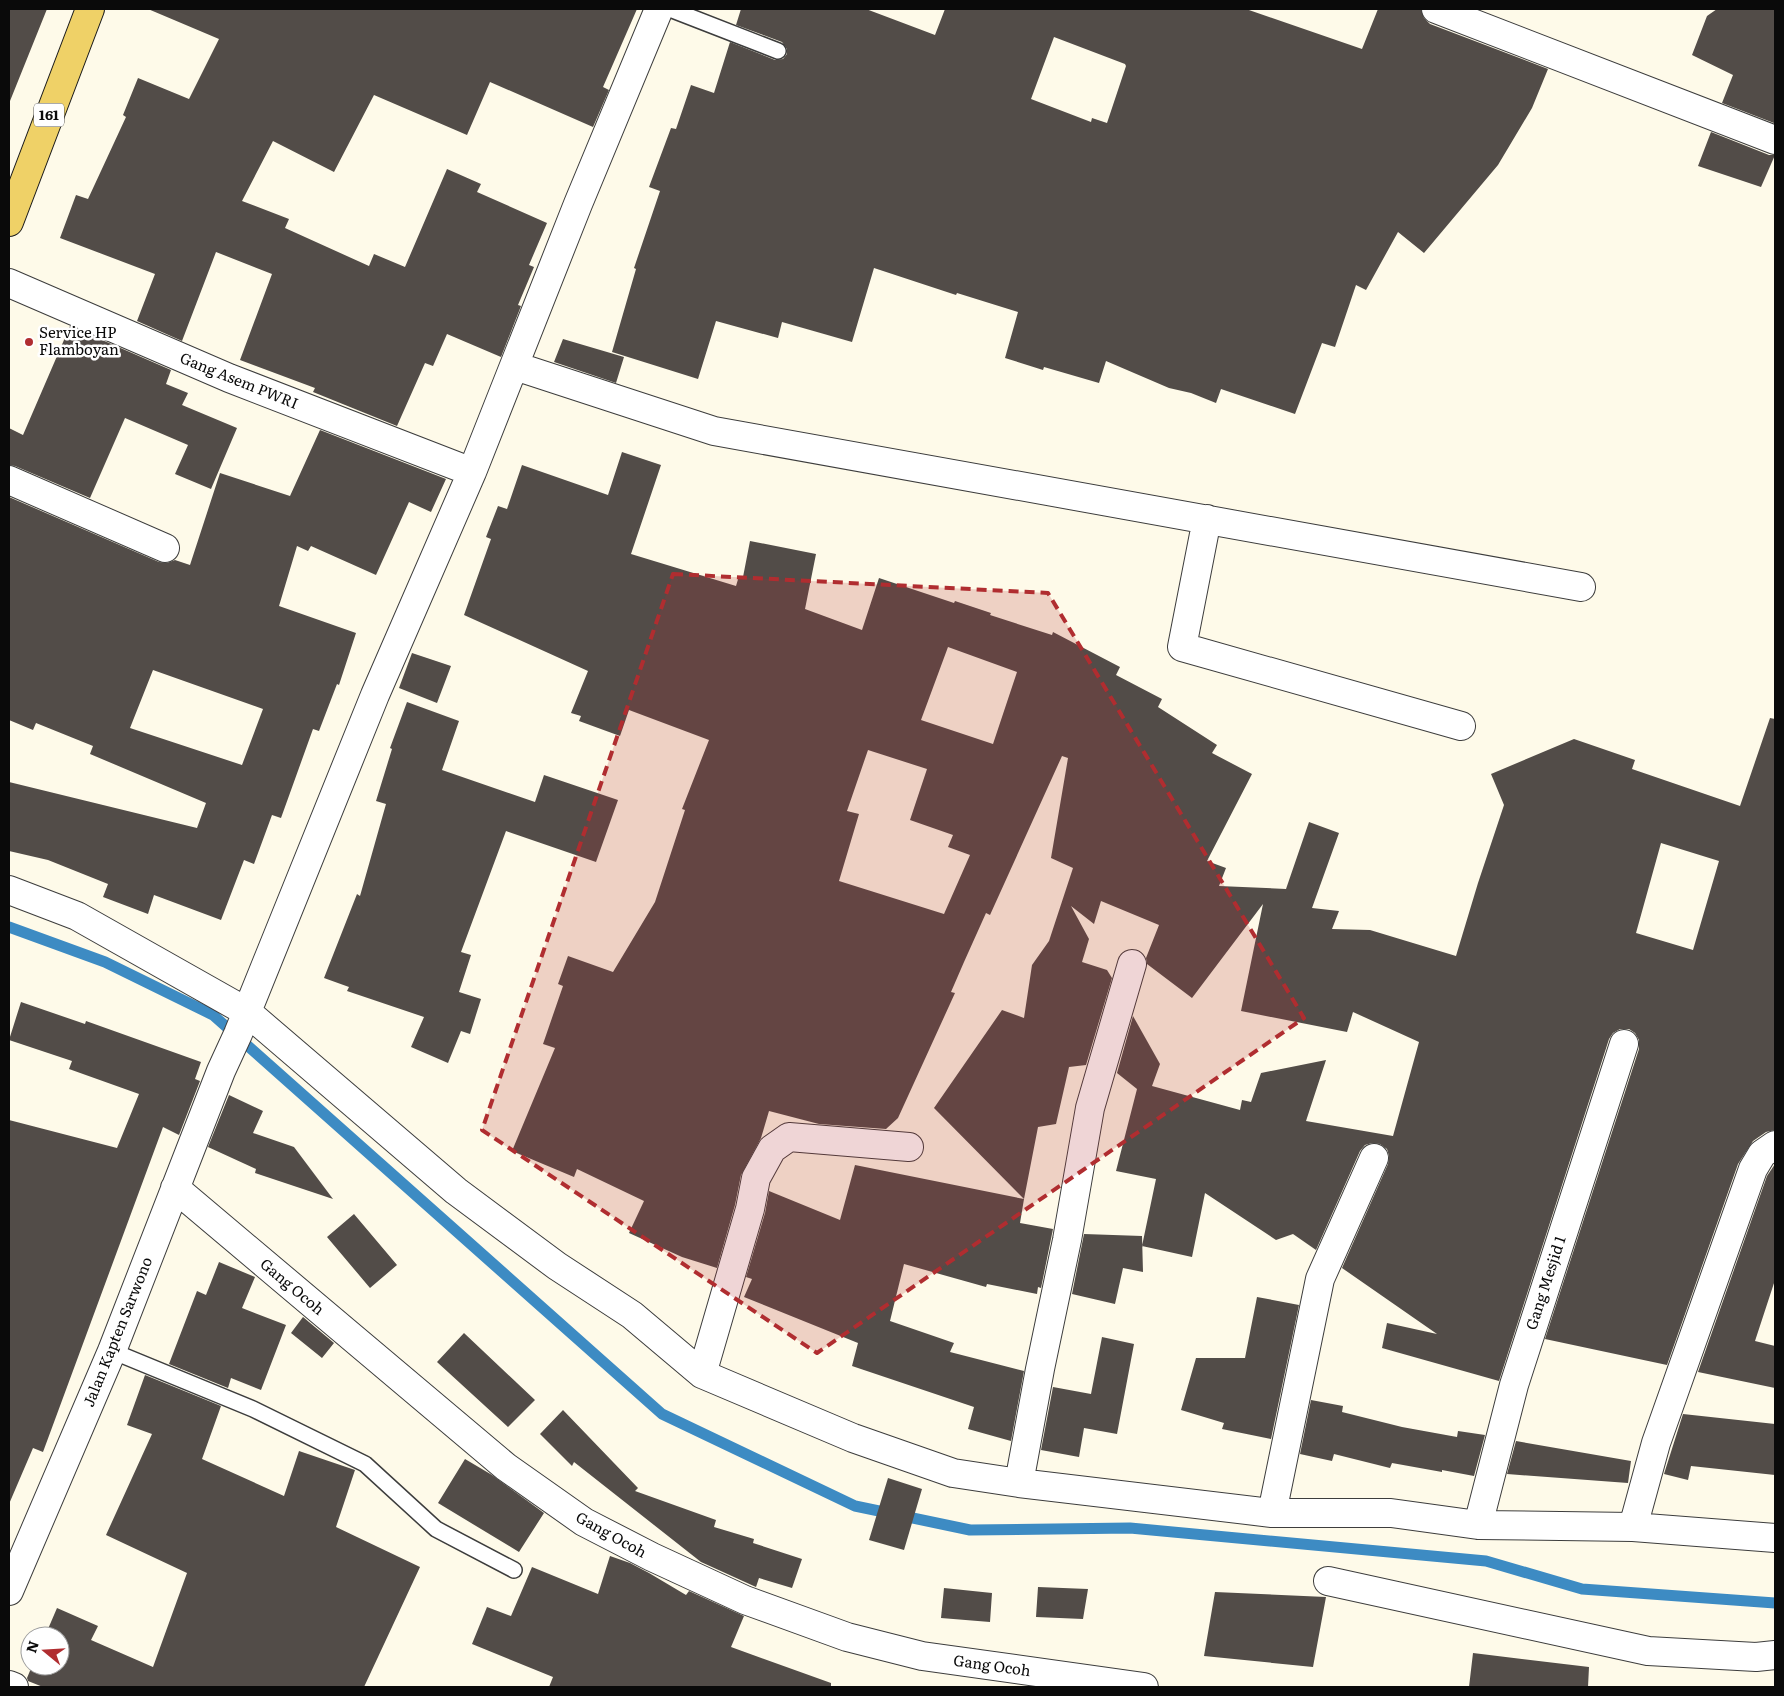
<svg xmlns="http://www.w3.org/2000/svg" width="1784" height="1696" viewBox="0 0 1784 1696" font-family="Literata,serif">
	<rect width="100%" height="100%" fill="#fefae9"/>
	<g fill="none" stroke-linecap="round" stroke-linejoin="round">
		<path stroke="#3d8bc3" stroke-width="11" d="M9,927l96,35 108,53 449,399 193,92 115,24 160,-2 356,33 96,28 193,14"/>
	</g>
	<path fill="#524c48" fill-rule="evenodd" d="M9,9h38l-37,92 -1,-1z
		M148,9h489l-34,78 6,3 -16,37 -103,-45 -23,53 -93,-40 -40,77 -61,-31 -31,60 47,18 -4,9 84,38 5,-12 31,13 42,-98 34,15 -4,8 70,31 -18,42 5,2 -16,38 3,1 -20,51 -54,-23 -14,32 -8,-3 -28,63 -84,-34 2,-4 -75,-28 32,-86 -56,-22 -34,89 -45,-20 18,-47 -95,-36 16,-43 12,4 38,-82 -3,-2 15,-37 51,21 30,-60z
		M741,9h125l69,26 10,-26h301l116,40 16,-40h43l3,9 6,6 118,45 -16,39 -34,57 -74,88 -26,-21 -32,58 -10,-5 -21,62 -13,-4 -27,71 -74,-25 -5,14 -25,-10 -22,-5 -63,-27 -7,22 -55,-16 -1,3 -38,-12 13,-46 -61,-19 -1,2 -82,-27 -22,74 -70,-20 -4,16 -62,-17 -18,58 -86,-27 24,-83 -2,-1 26,-77 -11,-4 22,-59 5,1 15,-44 23,8 16,-51 45,18 8,-1 4,-5v-5l-5,-7 -46,-17zM1054,37l71,27 1,2 -19,57 -15,-5 -1,4 -60,-23z
		M1717,9h58v110l-1,4 -52,-20 11,-28 -41,-20 15,-39z
		M1711,132l58,23h6l-14,32 -63,-21z
		M70,326l101,44 -5,14 22,9 -6,12 55,23 -26,61 -36,-15 13,-29 -63,-27 -35,80 -75,-32 -6,-1v-37l14,7z
		M563,339l61,18 -8,26 -62,-21z
		M320,430l126,49 -15,33 -22,-10 -33,73 -65,-29 -3,5 -11,-5 -18,60 77,27 -17,52 -2,-1 -18,47 -6,-2 -32,89 -9,-3 -18,49 -10,-4 -23,60 -67,-25 -6,19 -45,-17 5,-13 -60,-24 -39,-9v-69l188,46 9,-25 -116,-49 3,-8 -57,-23 -3,7 -24,-10v-223l150,65 8,1 8,-3 15,5 30,-92 70,23zM153,670l110,39 -21,56 -112,-37z
		M622,452l39,13 -30,89 105,32 3,-10 4,1 7,-36 66,13 -11,55 57,21 17,-52 75,25 1,-2 36,12 -1,2 62,20 1,-3 67,35 -4,8 46,24 -4,8 59,38 -5,8 40,21 -45,87 19,7 -7,18 67,3 23,-67 30,11 -27,75 27,3 -7,18 38,1 86,26 22,-73 26,-78 -13,-31 83,-35 61,21 -3,9 108,37 30,-88 5,1v411l-9,2 -13,9 -15,23 -71,201 -122,-26 94,-290v-9l-4,-7 -6,-4h-9l-7,4 -4,6 -110,342 -117,-33 5,-25 50,11 -95,-66 46,-104 1,-8 -2,-7 -7,-5 -8,-1 -7,2 -5,6 -44,99 -23,-16 -17,6 -71,-47 -13,64 -50,-11 14,-67 -40,-8 21,-82 -20,-16 16,-57 27,48 -8,22 88,24 2,-10 9,2 10,-29 65,-13 -20,61 87,15 26,-94 -66,-30 -6,20 -106,-21 22,-107 -71,94 -45,-34 -1,-6 13,-33 -58,-24 -7,23 -23,-18 18,33 -7,23 25,8 5,8 -26,87 -17,2 -13,57 -18,3 -14,72 -90,-91 68,-98 22,8 8,-53 17,-24 24,-73 -22,-10 17,-100 -6,-2 -72,159 -4,-2 -22,49 -13,30 4,1 -57,125 -12,11 -67,-5 -50,-13 -8,27 -20,37 -6,30 -18,63 -35,-11 -53,-24 15,-32 -67,-32 -3,8 -62,-26 43,-103 -12,-4 20,-58 -5,-2 10,-28 45,16 42,-70 30,-92 -3,-1 27,-69 -80,-30 -9,26 -41,-15 2,-5 -10,-3 17,-42 -124,-56 27,-76 -5,-2 12,-31 9,3 15,-44 86,30zM948,647l69,25 -24,72 -72,-24zM868,750l59,19 -17,51 43,15 -5,12 22,8 -26,59 -105,-33 20,-67 -12,-3zM1661,843l58,18 -26,89 -57,-17z
		M412,653l39,13 -14,37 -38,-15z
		M407,702l52,19 -17,49 93,32 9,-27 74,25 -22,62 -90,-31 -45,121 10,3 -12,37 22,7 -11,35 -9,-3 -13,32 -37,-16 13,-30 -77,-26 2,-4 -25,-9 33,-84 3,2 26,-92 -10,-3 16,-52 -2,-1z
		M21,1002l64,22 1,-3 115,41 -6,17 5,2 -21,54 -16,-8 -120,325 -10,-4 -24,56v-384l108,28 22,-54 -70,-25 3,-8 -63,-21z
		M229,1095l34,16 -10,22 41,14 39,52 -78,-26 1,-4 -48,-22z
		M1775,1164v116l-20,61 20,5v42l-77,-16 69,-196z
		M855,1165l169,34 -4,24 33,6 -12,59 -3,-1 -1,7 -50,-10 -1,3 -82,-23 -14,57 64,22 -4,9 74,19 -13,70 -43,-12 6,-22 -122,-41 6,-23 -114,-46 8,-18 -6,-2 19,-64 4,-22 71,29z
		M354,1214l43,51 -27,23 -43,-51z
		M1084,1234l58,2 1,36 -20,-4 -8,36 -43,-10z
		M219,1262l36,15 -13,31 44,17 -25,65 -30,-12 -3,10 -59,-24 28,-73 9,4z
		M1257,1297l42,8 -28,134 -49,-10 2,-6 -43,-13 15,-52h49z
		M303,1317l31,26 -12,15 -31,-25z
		M464,1333l71,67 -27,27 -71,-65z
		M1102,1337l32,7 -17,90 -33,-6 -5,29 -38,-7 12,-63 38,7z
		M145,1375l76,31 -19,53 82,37 15,-45 56,19 -19,57 84,40 -56,120h-321l-15,-6 -1,-3 5,-12h28v-30h-15l12,-28 41,18 -7,14 62,27 34,-94 -81,-38 46,-101 -25,-9z
		M1311,1400l32,6 -1,6 60,15 55,10 1,-6 27,4 -11,41 -32,-6v2l-50,-9 -2,5 -56,-14 -2,7 -32,-7z
		M563,1410l75,78 -3,3 81,29 -2,7 40,12 -1,4 49,16 -10,29 -33,-10 -3,9 -55,-25 -127,-100 -2,4 -32,-32z
		M1683,1414l92,10v51l-84,-9 -3,14 -24,-6z
		M1516,1441l115,20 -3,22 -121,-9z
		M465,1459l27,16 52,38 -25,39 -81,-49z
		M888,1478l34,11 -18,61 -35,-10z
		M610,1556l20,7 19,10 37,22 3,-4 55,25 -13,31 100,36v4h-282l4,-10 -81,-33 15,-37 24,9 21,-49 66,27z
		M1038,1587l50,2 -5,30 -47,-2z
		M944,1588l48,5 -2,29 -49,-4z
		M1215,1592l111,5 -13,70 -109,-11z
		M1473,1653l116,14 -1,20h-119z"/>
	<g fill="none" stroke-linecap="round" stroke-linejoin="round">
		<defs>
			<path id="lane" d="M670,9l108,42
				M112,1351l141,58 112,55 71,65 78,41"/>
			<path id="street" d="M1436,9l339,131
				M9,283l220,95 243,94
				M515,366l199,65 867,156
				M9,480l156,68
				M1207,519l-25,128 279,79
				M9,890l68,26 170,96 209,179 101,75 75,49 70,59 151,64 100,35 66,10 253,30h119l87,12 155,2 142,11
				M175,1188l331,279 78,55 68,35 93,43 102,37 75,19 222,31
				M702,1374l48,-165 6,-31 16,-29 17,-12 120,10
				M1019,1483l21,-114 27,-129 23,-132 42,-144
				M1272,1513l48,-234 54,-121
				M1478,1525l36,-140 110,-341
				M1633,1527l23,-84 97,-274 9,-15 13,-9
				M1328,1581l320,70 108,6 19,-2
				M9,1591l103,-240 109,-280 17,-37 137,-339 97,-223 106,-268 81,-195
				M9,1685l5,2"/>
			<path id="primary" d="M9,222l81,-213"/>
		</defs>
		<use href="#lane" stroke="#3d3d3d" stroke-width="18"/>
		<use href="#street" stroke="#3d3d3d" stroke-width="30"/>
		<use href="#primary" stroke="#1b1b1b" stroke-width="30"/>
		<use href="#lane" stroke="#fff" stroke-width="15"/>
		<use href="#street" stroke="#fff" stroke-width="28"/>
		<use href="#primary" stroke="#efd167" stroke-width="28"/>
	</g>
	<path fill="#b02d30" fill-opacity="0.2" stroke="#b02d30" stroke-width="4" stroke-dasharray="10 6" stroke-linejoin="round" d="M673,574l375,19 256,425 -487,335 -335,-223z"/>
	<circle fill="#b02d30" stroke="#fff" stroke-width="2" cx="29" cy="342" r="5"/>
	<g text-anchor="middle" stroke-width="5" stroke-linejoin="round" paint-order="stroke">
		<rect fill="#fff" stroke="#545454" stroke-width="1" x="34" y="103.5" width="30" height="23" rx="4"/>
		<g font-size="14" font-weight="bold" fill="#0a0a0a">
			<text x="49" y="120">161</text>
		</g>
		<g font-size="15" fill="#0a0a0a" stroke="#fff" text-anchor="start">
			<text x="39" y="338">Service HP<tspan x="39" dy="17">Flamboyan</tspan></text>
		</g>
		<g font-size="15" fill="#0a0a0a" stroke="#fff">
			<text transform="translate(239 381) rotate(22)" y="5">Gang Asem PWRI</text>
			<text transform="translate(1546 1283) rotate(-72)" y="5">Gang Mesjid 1</text>
			<text transform="translate(292 1287) rotate(40)" y="5">Gang Ocoh</text>
			<text transform="translate(118 1332) rotate(-68)" y="5">Jalan Kapten Sarwono</text>
			<text transform="translate(611 1535) rotate(29)" y="5">Gang Ocoh</text>
			<text transform="translate(992 1666) rotate(8)" y="5">Gang Ocoh</text>
		</g>
	</g>
	<rect width="1784" height="1696" fill="none" stroke="#0a0a0a" stroke-width="20"/>
	<g transform="translate(45 1651) rotate(288)"><circle r="24" fill="#ffffff" stroke="#9d9d9d"/>
	<path d="M0-4L9 19L0 12L-9 19Z" fill="#b02d30"/>
	<text y="-8" font-size="14" font-weight="bold" text-anchor="middle" fill="#0a0a0a">N</text>
	</g>
</svg>
